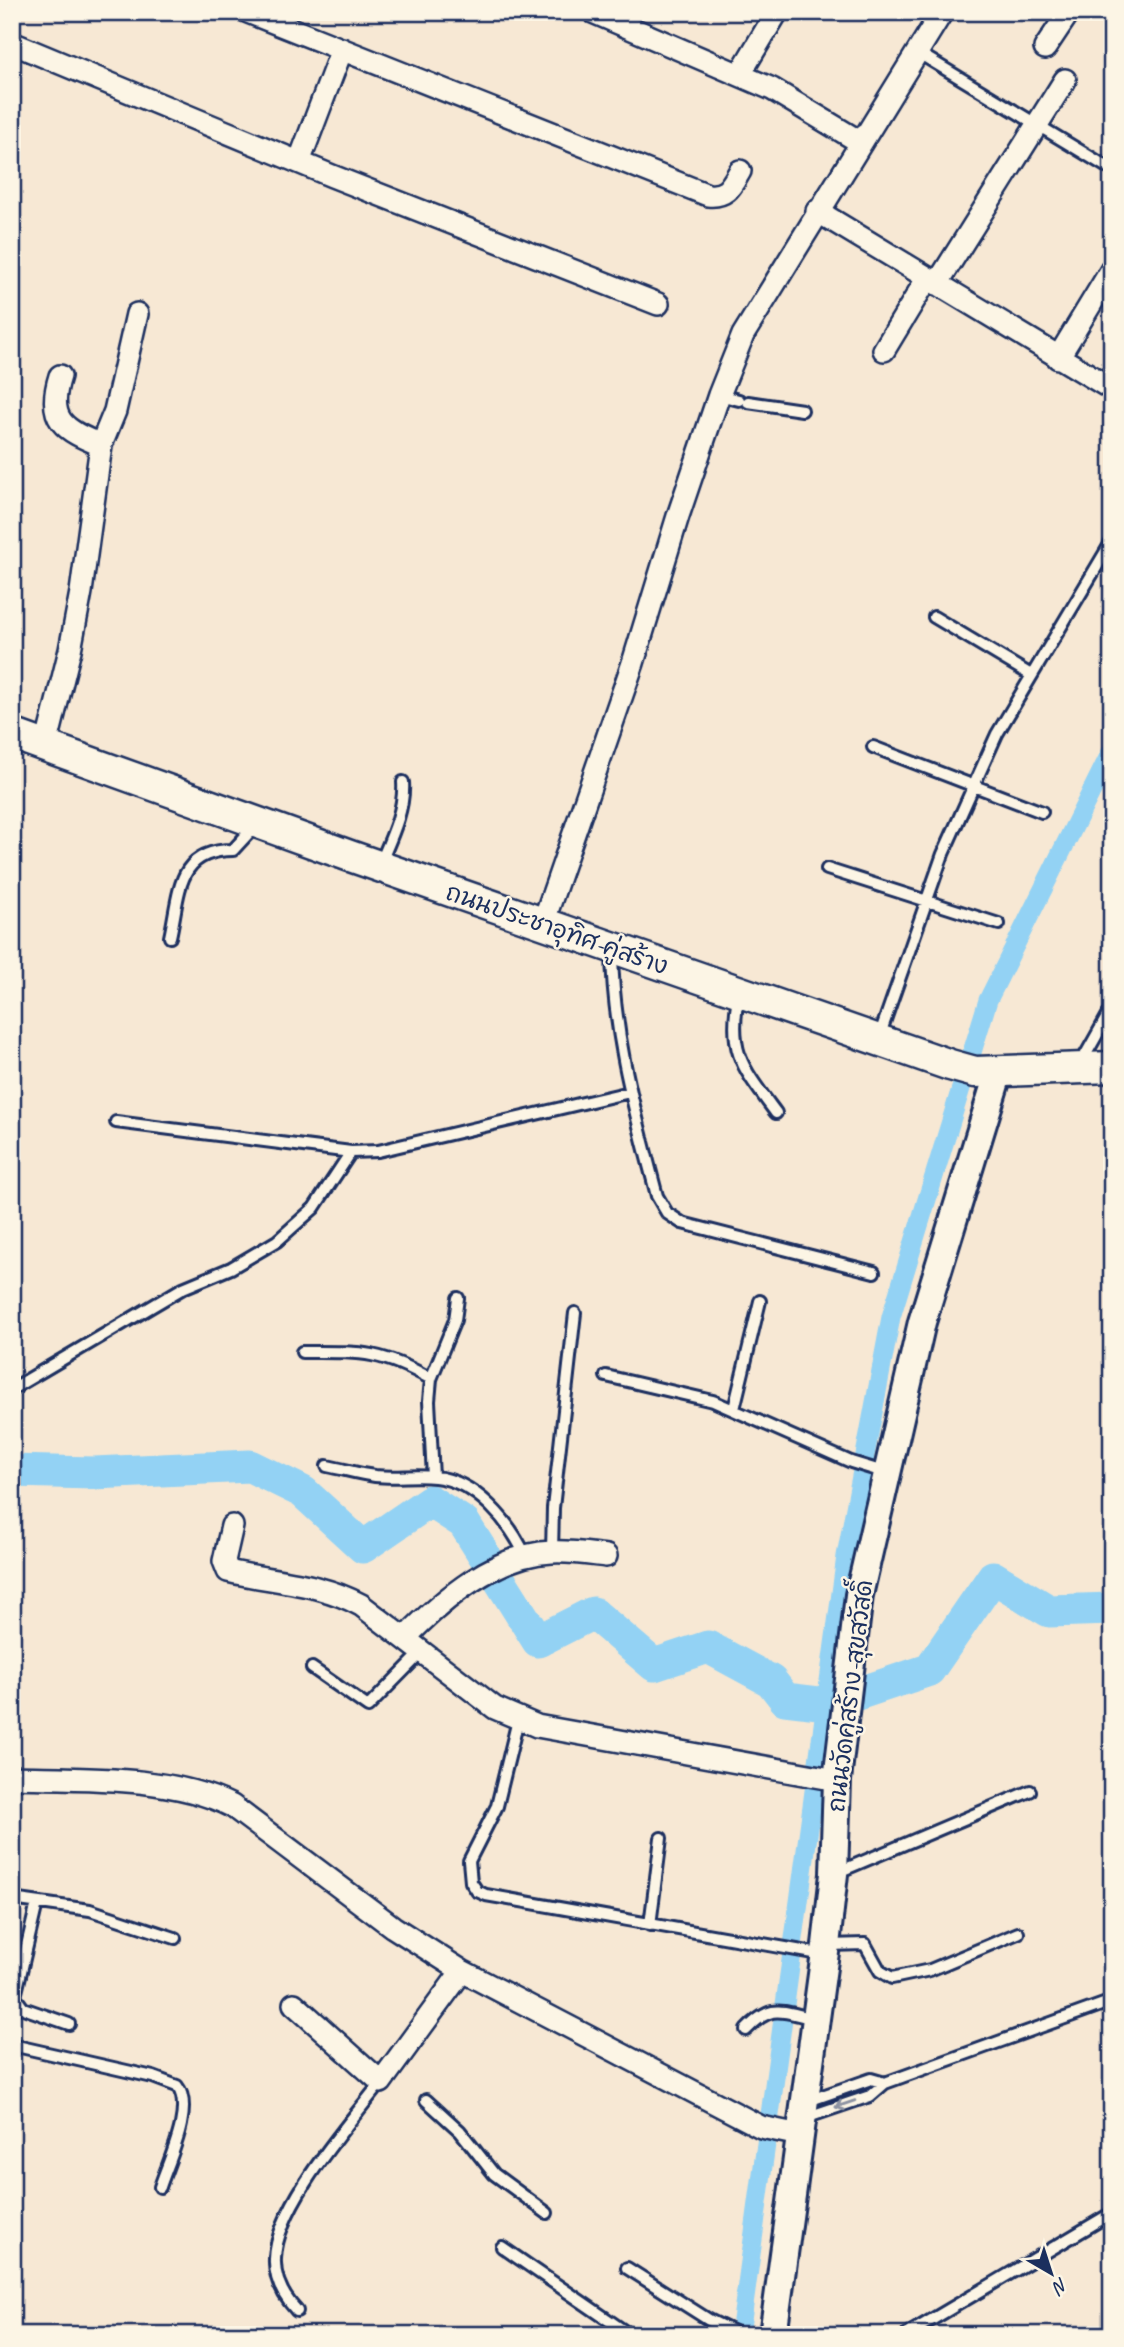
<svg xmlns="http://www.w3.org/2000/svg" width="1124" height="2347" viewBox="0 0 1124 2347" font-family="Caveat,'Playpen Sans Thai',sans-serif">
	<rect width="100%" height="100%" fill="#f7e8d4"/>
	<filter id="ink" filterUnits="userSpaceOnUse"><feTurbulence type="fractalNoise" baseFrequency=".0143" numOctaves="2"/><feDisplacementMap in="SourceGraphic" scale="14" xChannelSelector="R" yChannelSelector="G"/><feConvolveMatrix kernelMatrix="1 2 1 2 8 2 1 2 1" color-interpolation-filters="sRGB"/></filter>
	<g filter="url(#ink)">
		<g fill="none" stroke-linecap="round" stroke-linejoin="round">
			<path stroke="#93d2f4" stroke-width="19" d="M740,2335l106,-779 45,-239 97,-317 124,-250"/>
			<path stroke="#93d2f4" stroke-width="33" d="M12,1471l82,2 156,-7 53,26 60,55 67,-46 34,22 74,118 55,-28 61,52 54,-18 63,34 14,18 42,5 102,-34 64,-93 56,34 63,-2"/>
			<defs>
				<path id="service" d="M917,52l195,118
					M719,395l20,5
					M748,402l54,8
					M934,617l97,58
					M873,747l169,65
					M380,864c11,-26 25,-54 23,-82
					M827,869l172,55
					M170,937c10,-44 6,-87 63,-87l23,-25
					M612,951c1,85 24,164 45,245l10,17 15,10 192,49
					M739,993c-12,58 3,74 37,120
					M879,1037l64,-183 54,-120 115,-193
					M1081,1063l31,-55
					M116,1122l235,30 27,-1 252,-59
					M302,1352c58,0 78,-2 129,27l-2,22 4,76
					M606,1376l107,25 138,61 36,11
					M431,1379l24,-59 3,-22
					M12,1389l171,-101 48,-20 46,-27 37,-33 37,-56
					M734,1409l26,-108
					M327,1466c16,3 32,8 48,10 20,2 41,-1 60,1 41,4 75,45 91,80
					M552,1552l1,-44 22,-195
					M312,1668l56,39 54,-55
					M518,1720l-21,86 -28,55 2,21 6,9 9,4 339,60
					M836,1873l194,-82
					M12,1899l78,11 85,28
					M37,1903l-22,94 8,11 46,16
					M650,1925l11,-87
					M828,1945l37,-1 15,27 12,7 38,-8 88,-37
					M746,2030c27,-28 35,-18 70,-11
					M12,2045l141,32 24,9c18,22 -9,76 -17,101
					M426,2100l34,31 34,43 53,39
					M805,2102l66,-23 14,4
					M805,2118l65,-22 15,-13 227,-82
					M502,2247l128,88
					M627,2268l82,52 31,15
					M297,2311c-14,-15 -23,-31 -22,-52 1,-54 74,-135 106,-177
					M906,2335l206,-122"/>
				<path id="minor" d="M248,12l460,183c19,2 23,-9 32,-24
					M593,12l179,77 88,53
					M12,43l320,133 326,128
					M1045,48l24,-36
					M740,74l37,-62
					M299,162l43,-113
					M817,211l295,178
					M937,284l128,-204
					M884,350l43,-71
					M1058,358l54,-89
					M60,376c-14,44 4,54 41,69
					M46,746l24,-96 11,-58 20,-147 14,-34 22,-97
					M543,923l90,-260 45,-147 41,-121 24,-60 199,-323
					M232,1526l-8,35 4,10c46,11 91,11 133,34l134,103 42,18 300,54
					M405,1638c37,-38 90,-84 147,-86 18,-1 37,2 54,4
					M12,1777c69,2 158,-2 220,29l161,121 69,44 299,156 39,8
					M294,2004l87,78 81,-111"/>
				<path id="tertiary" d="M773,2335l53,-390 8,-71 3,-94 22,-185 63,-273 77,-251"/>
				<path id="secondary" d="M12,734l338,122 600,209 25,7 137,-5"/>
			</defs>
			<use href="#service" stroke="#1b2f5e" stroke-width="16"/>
			<use href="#minor" stroke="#1b2f5e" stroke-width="26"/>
			<use href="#tertiary" stroke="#1b2f5e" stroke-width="32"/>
			<use href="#secondary" stroke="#1b2f5e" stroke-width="35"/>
			<use href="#service" stroke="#fcf5e5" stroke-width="10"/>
			<use href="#minor" stroke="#fcf5e5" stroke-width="21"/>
			<use href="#tertiary" stroke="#fcf5e5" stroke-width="26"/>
			<use href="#secondary" stroke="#fcf5e5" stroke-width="30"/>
		</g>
		<defs><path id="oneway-shaft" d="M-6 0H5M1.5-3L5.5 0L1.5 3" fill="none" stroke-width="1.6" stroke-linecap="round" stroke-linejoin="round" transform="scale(1.75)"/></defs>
		<use stroke="#8c92a2" href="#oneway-shaft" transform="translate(845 2104) rotate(161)"/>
	</g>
	<g text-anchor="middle" stroke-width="5" stroke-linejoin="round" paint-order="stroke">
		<g font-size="24" fill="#1b2f5e" stroke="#fcf5e5">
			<text transform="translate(557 929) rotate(19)" y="8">ถนนประชาอุทิศ-คู่สร้าง</text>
			<text transform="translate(850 1696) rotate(-83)" y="8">ถนนวัดคู่สร้าง-สุขสวัสดิ์</text>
		</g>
	</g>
	<rect width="1124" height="2347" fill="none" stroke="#fcf5e5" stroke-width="42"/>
	<rect x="21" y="21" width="1082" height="2305" fill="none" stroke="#1b2f5e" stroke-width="2.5" filter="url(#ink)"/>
	<g transform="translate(1051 2273) rotate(141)" stroke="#fcf5e5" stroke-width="5" paint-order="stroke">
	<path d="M0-5L12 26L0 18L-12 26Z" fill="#1b2f5e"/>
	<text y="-10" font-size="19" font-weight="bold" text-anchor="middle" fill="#1b2f5e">N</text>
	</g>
</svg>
